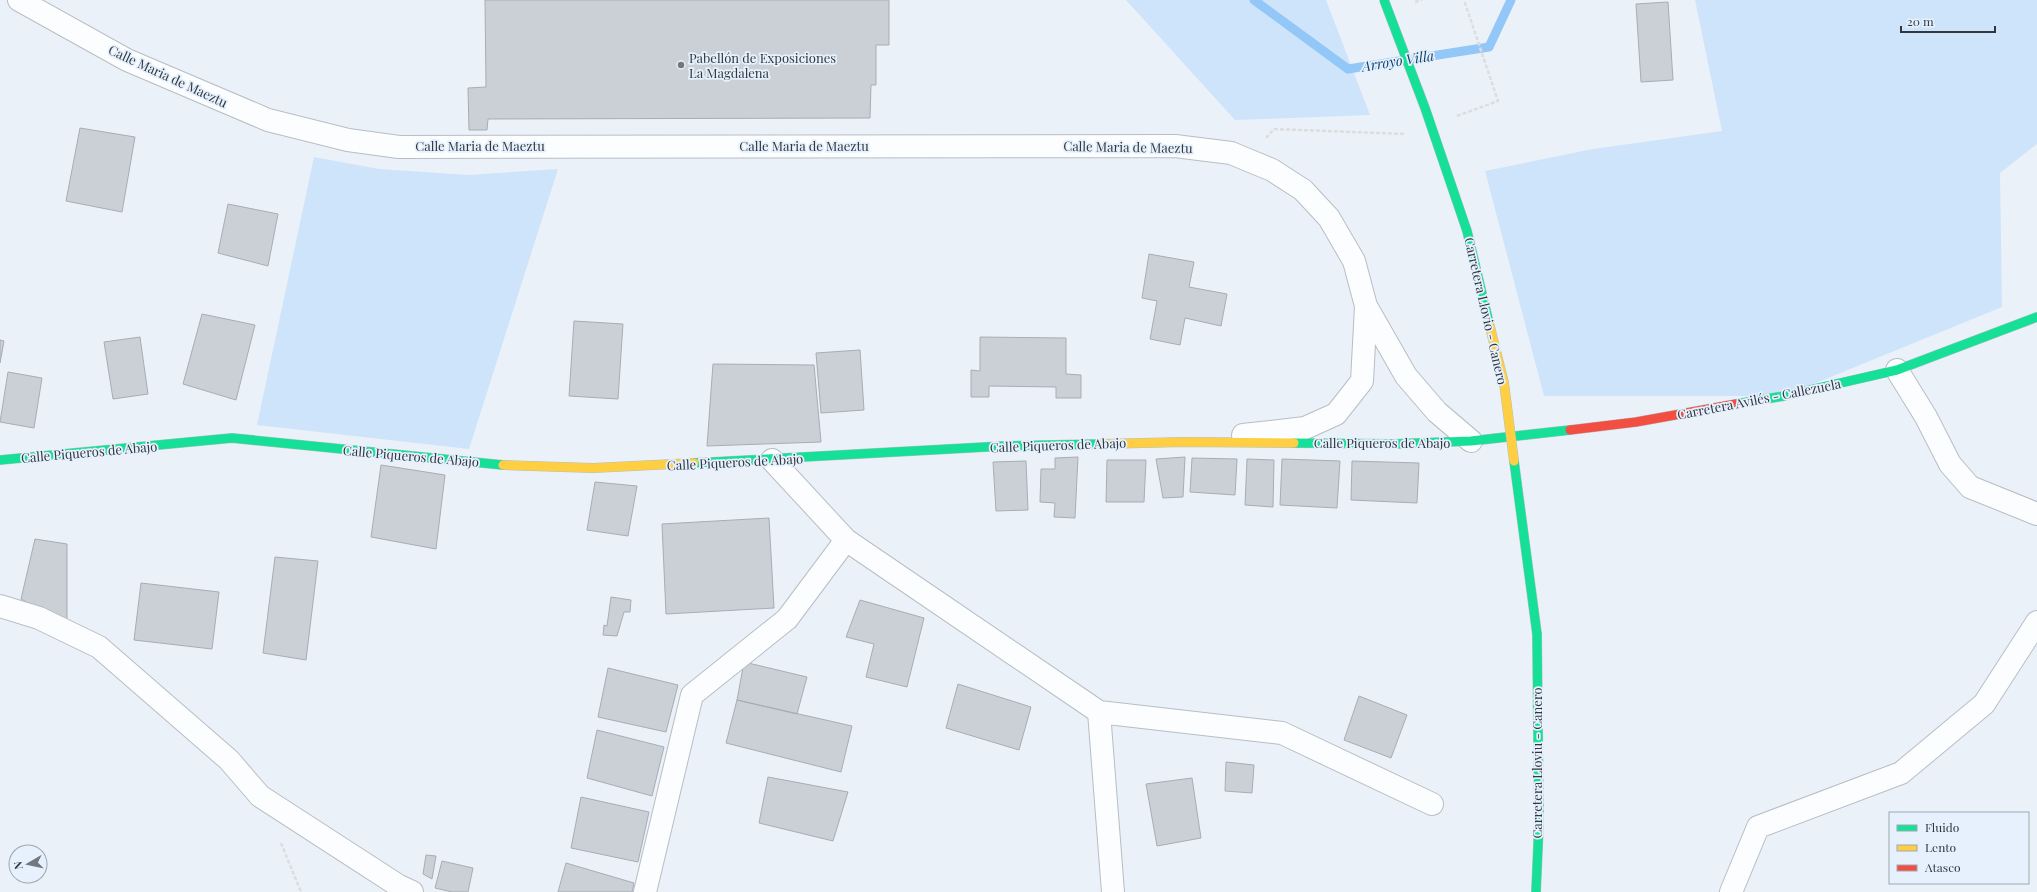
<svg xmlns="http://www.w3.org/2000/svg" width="2037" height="892" viewBox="0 0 2037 892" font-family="'Playfair Display',serif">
	<rect width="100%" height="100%" fill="#ebf1f8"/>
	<path fill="#cee4fa" d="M1126,0h200l44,115 -135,5z
		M1695,0h342v144l-37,29 2,134 -218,89h-240l-59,-225 108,-22 129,-18z
		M314,157l65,12 90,6 89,-6 -89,280 -212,-24z"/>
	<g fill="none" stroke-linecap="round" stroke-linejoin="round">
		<path stroke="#93c7f7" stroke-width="9" d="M1254,0l94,69 141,-22 22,-47"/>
	</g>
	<path fill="#cad0d6" stroke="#a7adb4" d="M485,0h404v45h-13v40h-5l-1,33 -382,1 -1,11h-18l-1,-42 18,-1z
		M1668,2l5,78 -32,2 -5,-78z
		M80,128l55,9 -13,75 -56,-11z
		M228,204l50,10 -10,52 -50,-13z
		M1149,254l45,8 -5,25 38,7 -6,32 -36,-8 -5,27 -30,-6 7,-38 -15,-3z
		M202,314l53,11 -19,75 -53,-16z
		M574,321l49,3 -5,75 -49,-3z
		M140,337l8,57 -35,5 -9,-57z
		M980,337l86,1v36l15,1v23h-25v-11l-67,-1v11h-18v-27l9,1z
		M0,340l4,1 -4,22z
		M860,350l4,60 -43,3 -5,-60z
		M713,364l101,1 7,77 -114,4z
		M8,372l34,6 -8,50 -34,-6z
		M1078,457l-3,61 -21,-1 1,-14 -15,-1 1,-33h14v-11z
		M1185,457l-2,40 -20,1 -7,-39z
		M1192,458l45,1 -2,36 -45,-3z
		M1247,459l27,1 -1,47 -28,-2z
		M1282,459l58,2 -3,47 -57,-3z
		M1107,460h39l-2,42h-38z
		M1026,461l2,49 -32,1 -3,-49z
		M1352,461l67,2 -2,40 -66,-3z
		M381,465l64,10 -9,74 -65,-12z
		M595,482l42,4 -9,50 -41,-6z
		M769,518l5,90 -108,6 -4,-90z
		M35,539l32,5v80l-46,-25z
		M275,557l43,4 -12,99 -43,-7z
		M141,583l78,9 -7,57 -78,-9z
		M611,597l20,3 -1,12h-6l-7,24 -14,-1 1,-10 3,1z
		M860,600l64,18 -17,69 -41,-10 8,-33 -28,-7z
		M744,662l63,15 -10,37 -60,-14z
		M608,668l70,17 -12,47 -68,-15z
		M958,684l73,23 -12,43 -73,-22z
		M1359,696l48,19 -16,43 -47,-18z
		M737,700l115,26 -11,46 -115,-29z
		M597,730l67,17 -12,49 -65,-18z
		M1226,762l28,3 -2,28 -27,-2z
		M768,777l80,15 -15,49 -74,-18z
		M1192,778l9,60 -44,8 -11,-62z
		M581,797l68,15 -11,50 -67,-14z
		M426,855l10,1 -4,23 -9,-5z
		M442,861l31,7 -5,24h-16l-17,-4z
		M566,863l68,20 -2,9h-74z"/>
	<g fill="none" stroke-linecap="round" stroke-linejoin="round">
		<defs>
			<path id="street" d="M19,0l108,60 141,60 80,20 51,7 776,-1 56,7 41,17 31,20 26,28 25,43 12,45 40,70 31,36 34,29
				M1897,370l29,47 24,47 20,23 67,27
				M1243,435l62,-7 31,-14 26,-33 4,-75
				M772,460l74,80 253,172 183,21 150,71
				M0,606l39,12 60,29 130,113 31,36 139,90 13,6
				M1099,712l14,180
				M645,892l47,-197 95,-76 59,-79
				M1731,892l27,-65 143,-54 83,-69 53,-82"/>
			<path id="fast" d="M1736,404l48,-8 113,-26 140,-53
				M1294,443l99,1 78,-3 99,-11
				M0,460l232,-22 271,27
				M694,463l310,-17 97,-2
				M1536,892l3,-69 -2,-189"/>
			<path id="slow" d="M1101,444l83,-2 110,1
				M503,465l90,3 101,-5"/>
			<path id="jam" d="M1570,430l66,-8 100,-18"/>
		</defs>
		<use href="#street" stroke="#b7bec4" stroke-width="24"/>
		<use href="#fast" stroke="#b7bec4" stroke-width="10"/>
		<use href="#slow" stroke="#b7bec4" stroke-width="10"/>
		<use href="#jam" stroke="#b7bec4" stroke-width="10"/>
		<path stroke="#dcdddf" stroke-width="2.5" stroke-dasharray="4 2" stroke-linecap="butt" d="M1415,2l7,-2
			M1457,116l41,-15 -34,-101
			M1266,138l8,-9 131,5
			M281,843l20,49"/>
		<use href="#street" stroke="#fcfdfe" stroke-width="22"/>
		<use href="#fast" stroke="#16e098" stroke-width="9"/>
		<use href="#slow" stroke="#ffcf43" stroke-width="9"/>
		<use href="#jam" stroke="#f24e42" stroke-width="9"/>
		<defs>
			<path id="fast-bridge" d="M1384,0l41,108 42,123 22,92
				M1514,461l23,173"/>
			<path id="slow-bridge" d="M1489,323l15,60 10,78"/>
		</defs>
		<use href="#fast-bridge" stroke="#b7bec4" stroke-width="10" stroke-linecap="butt"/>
		<use href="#slow-bridge" stroke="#b7bec4" stroke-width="10" stroke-linecap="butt"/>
		<use href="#fast-bridge" stroke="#16e098" stroke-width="9"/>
		<use href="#slow-bridge" stroke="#ffcf43" stroke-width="9"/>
	</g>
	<circle fill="#717880" stroke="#e6f1fd" stroke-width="1.5" cx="681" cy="65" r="4"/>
	<g text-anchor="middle" stroke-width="3.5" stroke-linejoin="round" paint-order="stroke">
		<g font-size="13" fill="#30373f" stroke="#e6f1fd" text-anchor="start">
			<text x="689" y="63">Pabellón de Exposiciones<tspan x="689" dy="15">La Magdalena</tspan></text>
		</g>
		<g font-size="13" fill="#30373f" stroke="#e6f1fd">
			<text transform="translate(168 76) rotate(25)" y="5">Calle Maria de Maeztu</text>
			<text x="480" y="151">Calle Maria de Maeztu</text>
			<text x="804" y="151">Calle Maria de Maeztu</text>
			<text transform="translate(1128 147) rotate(1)" y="5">Calle Maria de Maeztu</text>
			<text transform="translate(1486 311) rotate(77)" y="5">Carretera Llovio - Canero</text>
			<text transform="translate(1759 399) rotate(-11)" y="5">Carretera Avilés - Callezuela</text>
			<text x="1382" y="448">Calle Piqueros de Abajo</text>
			<text transform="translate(1058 445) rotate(-2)" y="5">Calle Piqueros de Abajo</text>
			<text transform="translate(89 452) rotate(-5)" y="5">Calle Piqueros de Abajo</text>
			<text transform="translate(411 456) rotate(5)" y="5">Calle Piqueros de Abajo</text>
			<text transform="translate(735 462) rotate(-3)" y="5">Calle Piqueros de Abajo</text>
			<text transform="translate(1537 763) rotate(-90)" y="5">Carretera Lloviu - Canero</text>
		</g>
		<g font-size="14" font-style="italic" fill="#0e446e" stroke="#e6f1fd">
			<text transform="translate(1398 61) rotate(-9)" y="5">Arroyo Villa</text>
		</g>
	</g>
	<rect x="1889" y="812" width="140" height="72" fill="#e6f1fd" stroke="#9da7b1"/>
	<rect x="1897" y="825" width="20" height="6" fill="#16e098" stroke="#9da7b1"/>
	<text x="1925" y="832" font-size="12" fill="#30373f">Fluido</text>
	<rect x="1897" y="845" width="20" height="6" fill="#ffcf43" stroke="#9da7b1"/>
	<text x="1925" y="852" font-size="12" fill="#30373f">Lento</text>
	<rect x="1897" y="865" width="20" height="6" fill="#f24e42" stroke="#9da7b1"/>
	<text x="1925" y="872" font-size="12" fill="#30373f">Atasco</text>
	<g transform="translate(28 864) rotate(261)"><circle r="19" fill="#e6f1fd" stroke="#9da7b1"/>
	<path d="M0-3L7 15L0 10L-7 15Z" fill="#717880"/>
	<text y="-6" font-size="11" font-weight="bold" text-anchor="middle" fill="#30373f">N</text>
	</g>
	<path d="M1901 26v6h94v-6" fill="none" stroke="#30373f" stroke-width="2"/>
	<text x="1907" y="26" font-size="12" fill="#30373f" stroke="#e6f1fd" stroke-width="3" paint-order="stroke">20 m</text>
</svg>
